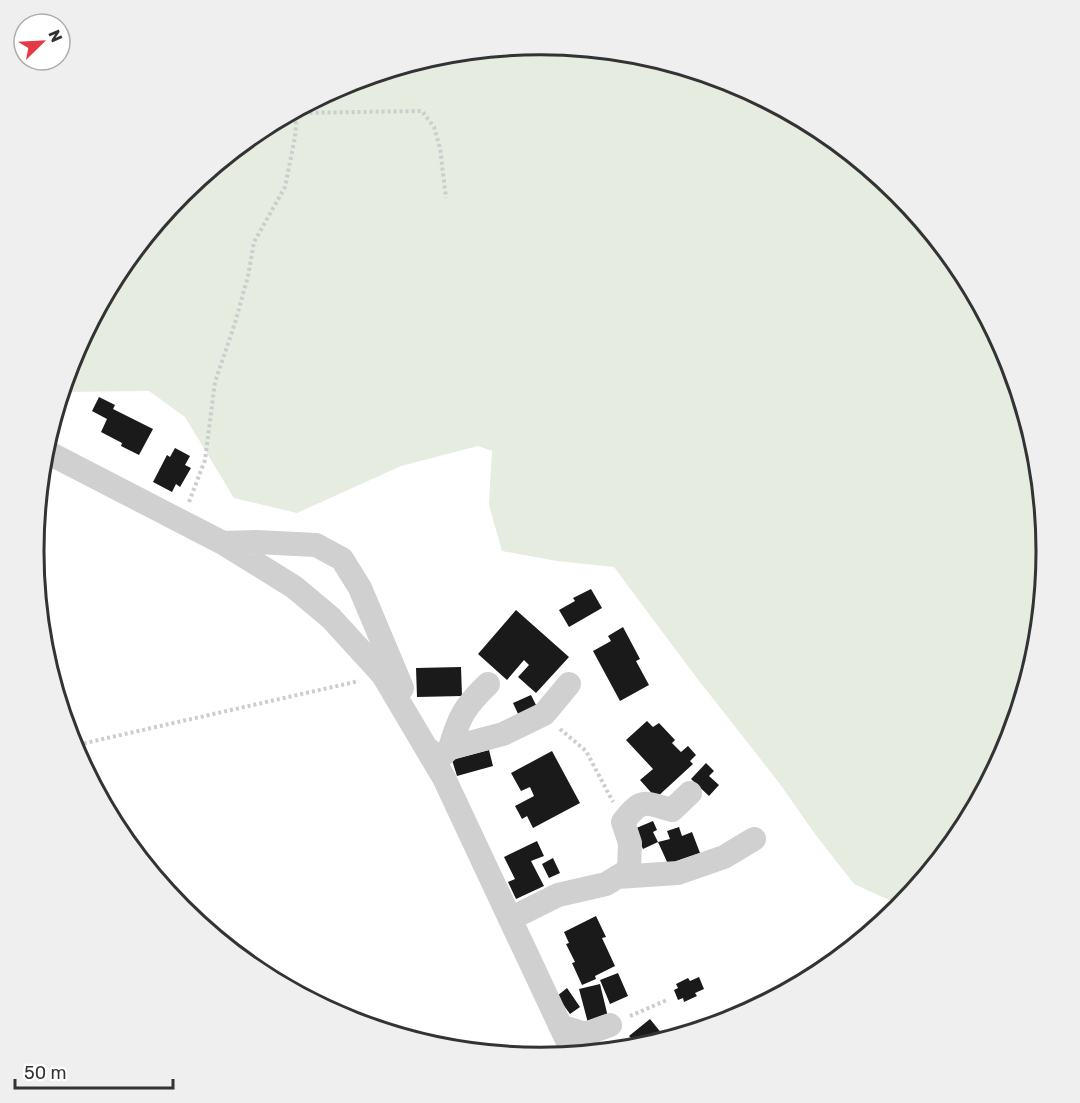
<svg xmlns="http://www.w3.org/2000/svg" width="1080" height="1103" viewBox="0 0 1080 1103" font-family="Rubik,sans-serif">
	<rect width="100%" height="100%" fill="#fff"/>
	<path fill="#e6ecdf" d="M540,45l99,9 95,29 88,47 77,63 63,77 47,88 28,95 10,99 -10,99 -29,95 -47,87 -59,73 -48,-22 -39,-50 -35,-50 -84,-107 -82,-110 -57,-6 -55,-10 -13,-46 3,-54 -14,-5 -77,20 -104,47 -63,-15 -49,-81 -36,-26 -88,1 11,-35 47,-87 63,-77 77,-63 87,-47 95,-29z"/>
	<path fill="#1a1a1a" d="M99,397l16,8 -2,4 40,20 -14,26 -18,-9 1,-3 -21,-11 6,-13 -15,-8z
		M175,448l15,8 -5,9 6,3 -11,19 -4,-3 -4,8 -19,-10 14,-27 3,2z
		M591,589l11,19 -33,19 -10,-17 16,-9 -2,-3z
		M516,610l53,47 -33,36 -18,-16 11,-12 -5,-5 -17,20 -29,-26z
		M623,627l17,32 -4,2 13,24 -29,16 -27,-50 18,-10 -3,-5z
		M461,667l1,29 -45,1 -1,-29z
		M531,695l6,12 -18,9 -6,-13z
		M647,721l6,6 6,-4 16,17 -3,3 9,9 7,-6 8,9 -6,6 3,3 -37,34 -16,-18 13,-11 -27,-29z
		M489,750l4,16 -36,10 -5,-16z
		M552,751l28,52 -47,25 -6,-12 -5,3 -7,-13 19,-10 -4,-9 -9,4 -10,-18z
		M706,763l8,8 -5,5 10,9 -10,11 -18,-17z
		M653,821l4,9 -4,2 5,10 -15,7 -9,-20z
		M679,827l3,9 10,-4 8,21 -32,11 -10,-22 12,-3 -3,-8z
		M537,841l7,15 -13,5 13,25 -28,13 -8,-17 7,-3 -11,-22z
		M553,858l7,15 -11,5 -7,-14z
		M596,916l10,21 -4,1 13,28 -20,10 1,3 -14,6 -10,-22 3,-1 -9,-18 3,-1 -5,-11z
		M618,973l10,23 -18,8 -10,-24z
		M699,977l5,12 -9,4 2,3 -13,6 -1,-4 -5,2 -4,-10 4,-2 -2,-4 12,-6 2,3z
		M600,984l8,33 -20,6 -9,-34z
		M567,988l13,19 -10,7 -13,-18z
		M650,1019l17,21 -27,8 -11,-12z"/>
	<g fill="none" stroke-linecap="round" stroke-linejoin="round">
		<path stroke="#cdcdcd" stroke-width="4" stroke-dasharray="3 3" stroke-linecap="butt" d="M189,502l16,-42 10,-78 20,-59 13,-47 6,-34 31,-55 10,-50 2,-24 125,-2 12,16 6,21 6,50
			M560,729l26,22 27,51
			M72,746l287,-65
			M630,1016l37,-16"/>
		<path stroke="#d0d0d0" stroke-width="24" d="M43,450l180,93 71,44 37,31 52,57 61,103 130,277
			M223,543l33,-1 60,3 26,14 18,29 42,100
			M450,748c9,-31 14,-41 38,-64
			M429,750l6,12 15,-14 53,-14 41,-20 25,-30
			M617,877l61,-4 46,-16 30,-18
			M510,919l48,-24 48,-11 23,-14 1,-27 -7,-21c19,-24 20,-20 49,-12l18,-17
			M560,1026l25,8 25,-9"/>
	</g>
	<path d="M0 0H1080V1103H0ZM44 551a496 496 0 1 1 992 0a496 496 0 1 1-992 0Z" fill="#efefef" fill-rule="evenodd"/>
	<path fill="none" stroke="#333" stroke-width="3" d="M44 551a496 496 0 1 1 992 0a496 496 0 1 1-992 0Z"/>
	<g transform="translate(42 42) rotate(66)"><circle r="28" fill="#ffffff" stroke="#adadad" stroke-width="1.5"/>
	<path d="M0-4.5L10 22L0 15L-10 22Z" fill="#e63946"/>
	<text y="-9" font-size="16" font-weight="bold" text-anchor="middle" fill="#333333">N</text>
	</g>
	<path d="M15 1079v9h158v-9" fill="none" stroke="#333333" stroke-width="3"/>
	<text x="24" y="1079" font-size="18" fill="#333333" stroke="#ffffff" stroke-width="4.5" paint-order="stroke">50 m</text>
</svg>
